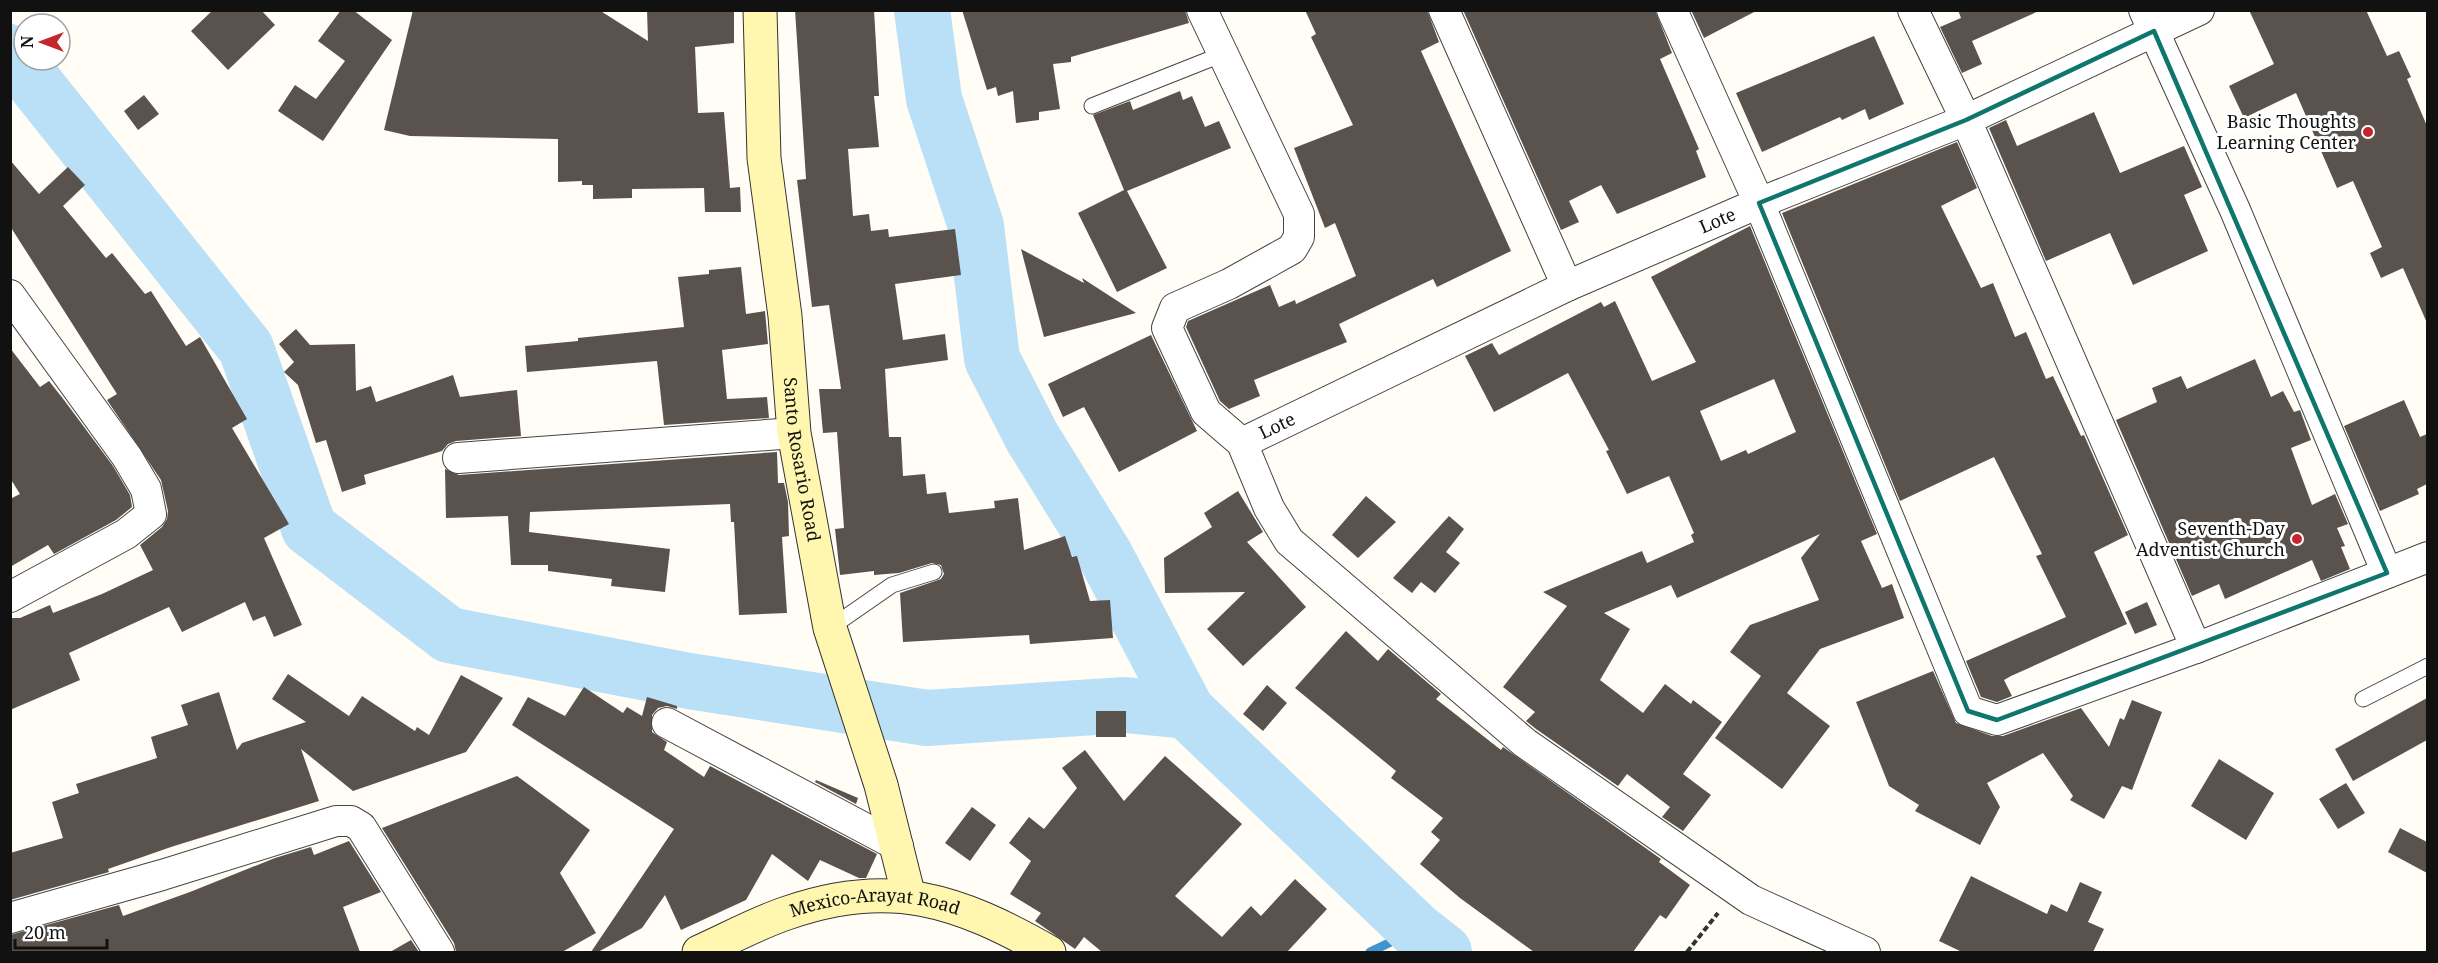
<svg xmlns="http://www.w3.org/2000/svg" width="2438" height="963" viewBox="0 0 2438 963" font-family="'Noto Serif',serif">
	<rect width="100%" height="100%" fill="#fffdf5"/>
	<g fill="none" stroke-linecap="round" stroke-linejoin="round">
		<path stroke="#3f96cf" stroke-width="9" d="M1370,952l46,-22"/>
		<path stroke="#b9e0f7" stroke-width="56" d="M922,10l12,89 42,127 16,133 40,78 73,118 82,156 229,219 28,22
			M10,52l236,296 63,180 140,107 240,46 238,37 198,-13 62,6"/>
	</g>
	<path fill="#5a524d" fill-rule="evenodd" d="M213,10h48l14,15 -47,45 -37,-39z
		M341,10h12l39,30 -69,101 -45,-30 17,-26 21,14 29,-38 -27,-20z
		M413,10h186l49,31 -1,-31h87v33l-39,4 3,66 26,-1 6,76 10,-1 1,25h-36l-1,-24 -72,1v9l-39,1v-14h-11v-4l-24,1v-43l-148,-3 -26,-6z
		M795,10h79l5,86h-5l5,51 -31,2 5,67 16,-2 2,17 17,-2 1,8 66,-8 6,46 -66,9 8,56 42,-6 3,26 -63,9 4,68h12l2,39 22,-2 2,20 19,-2 3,21 46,-5 -1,-7 24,-3 6,52 41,-14 7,21 5,-1 13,45 20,-1 3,38 -83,6 -1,-9 -126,7 -3,-49 41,-14 3,-5 -3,-9 -9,-2 -33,10 -25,2v-4l-34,4 -5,-46 9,-1 -7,-96 -14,1 -4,-44h22l-12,-84 -17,2 -15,-127 9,-1z
		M962,10h223l4,13 -118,34v5l-18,2 7,45 -21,3v8l-23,3 -3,-32 -15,5 -2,-9 -9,3z
		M1305,10h122l12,32 -18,9 90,200 -74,36 -4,-8 -94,45 8,18 -93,38 6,16 -31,13 -9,-8 -34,-74 2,-6 82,-36 9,22 16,-7 1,4 60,-28 -21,-53 -10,5 -31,-80 59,-23 -42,-88 5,-3z
		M1463,10h192l17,43 -12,6 39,90 -3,2 10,26 -89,37 -16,-29 -32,16 10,21 -18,8z
		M1691,10h67l-54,28z
		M1958,10h83l-69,31 10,23 -20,9 -22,-46 21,-9z
		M2249,10h117l21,46 12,-5 12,26 -4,2 20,47v197l-24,-55 -22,10 -11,-25 12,-6 -29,-66 -16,7 -41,-95 -52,25 -15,-32 45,-22z
		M1874,36l30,68 -35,16 -4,-11 -23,11 -2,-3 -78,35 -26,-59z
		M1180,91l3,9 9,-4 13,31 14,-6 12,27 -104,43 40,77 -50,24 -39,-79 46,-23 -31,-75 37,-14 3,9z
		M144,95l15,19 -21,16 -14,-19z
		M2094,112l26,61 64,-27 18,41 -18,8 24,56 -75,34 -23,-52 -64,28 -57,-133 17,-8 11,26z
		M1957,142l20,46 -36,18 40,82 12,-5 22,54 11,-5 20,47 7,-3 28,60 3,-1 44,100 -34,17 33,72 -116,52 -7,4 8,16 -15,6 -16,-5 -15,-36 100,-44 -30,-61 6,-2 -48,-97 -94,44 -118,-288z
		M10,160l29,34 29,-27 17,18 -22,21 43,52 6,-5 33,41 6,-3 35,55 14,-9 47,82 -15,9 57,96 -25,14 38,87 -28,12 -9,-21 -12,5 -8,-19 -63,30 -13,-25 -100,46 11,27 -70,30v-92h10l30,-13 3,8 49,-19 51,-24 -13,-25 22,-18 5,-8 1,-8 -7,-31 -54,-80 10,-6 -107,-168z
		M1750,226l127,308 -16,7 21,47 10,-4 12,34 -84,31 -33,44 43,33 -48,63 -67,-51 46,-62 -31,-24 20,-27 69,-25 -18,-42 19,-24 -143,64 -6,-13 -67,28 26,16 -30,51 43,33 22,-29 26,20 2,-4 29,22 -39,52 28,21 -28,36 -21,-14 8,-10 -43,-33 -9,12 -82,-57 -10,-8 9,-9 -32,-25 64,-81 -24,-14 99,-41 5,12 47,-21 -3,-7 3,-2 -25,-57 -42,18 -21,-43 3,-1 -41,-77 -74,39 -29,-56 27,-13 7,12 102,-53 3,5 11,-6 37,80 44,-19 -45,-85zM1774,379l22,53 -48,22 -2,-4 -25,11 -21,-50z
		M1021,249l63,34 -2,-5 54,35 -92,24z
		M741,267l5,47 19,-3 3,33 -46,6 5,49 40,-2 2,21 -105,7 -7,-64 -130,11 -2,-26 53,-5v-3l106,-11 -6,-50 31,-3v-4z
		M296,329l14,16 45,-1 1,47 15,-5 5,16 77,-27 7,22 57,-7 4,46 -65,5 -8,3 -6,7 -78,24 2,9 -24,8 -16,-52 -10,3 -18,-58 -14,-13 10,-10 -15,-18z
		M1151,335l46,96 -78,41 -35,-65 -21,10 -15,-33z
		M10,348l30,39 9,-6 15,19 49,66 17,29 2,12 -16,13 -62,34 -6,-9 -38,22v-68l10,-5 -10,-16z
		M2255,359l16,38 12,-6 11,21 6,-2 11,30 -20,8 21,57 23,-11 13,30 -11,4 8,18 -4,1 9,22 -29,12 -9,-21 -87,39 -6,-15 -27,12 -76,-176 41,-18 -5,-14 29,-12 6,13z
		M2404,400l16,37 7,-3v50l-10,5 2,5 -39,17 -36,-85z
		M777,452l1,31h6l4,19 1,34 -7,1 5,76 -48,2 -5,-93h-3l-1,-18 -200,8 -1,20 141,17 -5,43 -54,-6 1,-7 -64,-8v-6h-37l-3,-49 -62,2 -1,-49 14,6z
		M1238,491l25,41 -16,10 59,65 -63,59 -36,-37 38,-37 -80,1 -1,-35 48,-31 -8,-14z
		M1366,496l30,26 -38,36 -26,-23z
		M1449,516l15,13 -18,23 14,11 -25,30 -14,-11 -9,11 -19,-15z
		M2147,602l10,23 -22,9 -10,-22z
		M1346,631l32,30 10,-12 53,45 -5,5 65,51 2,-3 158,112 -2,3 31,23 -24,34 -6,-4 -27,37h-99l-74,-54 -40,-34 20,-24 -9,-8 12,-14 -52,-40 5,-7 -101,-83z
		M1933,671l23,52 36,13h11l78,-28 28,39 11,-29 4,2 8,-20 30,12 -30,78 -10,-4 -18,33 -34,-19 3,-4 -30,-43 -56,30 13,24 -20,38 -65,-34 4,-6 -30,-19 -33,-84z
		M288,674l61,42 13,-20 53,35 2,-4 12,8 32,-60 42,23 -37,54 -113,39 -52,-42 18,52 -148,46 -63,22 1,3 -99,28v-47l53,-15 -11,-36 27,-9 -3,-9 81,-26 -6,-21 37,-12 -7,-20 38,-13 18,58 5,-7 64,-21 -34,-23z
		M1267,685l20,18 -24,28 -20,-17z
		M584,687l39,26 4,-6 15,9 5,-19 30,9v3l-10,-3 -9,2 -6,7v17l15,10 -3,8 40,27 6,-11 167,88 -11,24h-7l-39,-18 -12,21 -36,-27 -26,46 -65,30 -16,-35 -23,33 -44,24h-7l83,-123 -162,-104 16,-28 37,19z
		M2427,698v42l-74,41 -18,-32z
		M1096,711h30v26h-30z
		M1085,750l39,51 41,-45 77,68 -67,72 47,41 29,-31 10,10 34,-37 32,30 -40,43h-185l-18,-15 -9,12 -40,-28 6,-8 -31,-19 21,-33 -22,-18 20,-26 15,12 33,-41 -15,-20z
		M2219,759l55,34 -28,47 -55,-34z
		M517,776l73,54 -30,43 36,60 -34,19h-106l-2,-9 -72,-115z
		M816,780l42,18 -2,6 -41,-22z
		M2346,783l19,30 -27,16 -19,-30z
		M972,807l24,18 -26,36 -25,-18z
		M2400,828l27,14v31l-39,-21z
		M349,841l32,51 -38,15 17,45h-350v-17l109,-30 4,11 67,-24 85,-34 36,-11 3,8z
		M1971,876l76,38 4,-10 16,8 13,-30 22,10 -14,30 16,7 -11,23h-131l-23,-11z
		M411,940l8,12h-29z"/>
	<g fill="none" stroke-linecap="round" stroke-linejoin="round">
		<defs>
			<path id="lane" d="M1092,106l131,-52
				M830,628l62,-43 42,-13
				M2363,699l65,-33"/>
			<g id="street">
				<path d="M1202,10l97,204v23l-7,12 -63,35 -54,24 -8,20 39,84 36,31 27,65 20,33 236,202 226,157 114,52"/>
				<path d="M1444,10l123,276"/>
				<path d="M1672,10l87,193 209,508 29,9 199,-72 232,-91"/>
				<path d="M1913,10l53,110 230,528"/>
				<path d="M2144,10l91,200 152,363"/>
				<path d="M10,295l117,162 19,32 5,25 -25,20 -116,63"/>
				<path id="s1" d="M1242,443l325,-157 192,-83 207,-83 233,-110"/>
				<path d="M458,458l336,-25"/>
				<path d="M667,723l231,123"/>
				<path d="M10,918l152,-43 174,-54h15l10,6 78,125"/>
			</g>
			<g id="secondary">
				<path id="s2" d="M760,10l4,148 21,158 9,117 36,195 51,157 28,112"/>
				<path id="s3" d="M699,952c29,-13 58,-29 88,-39 103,-36 171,-13 262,39"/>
			</g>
		</defs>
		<use href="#lane" stroke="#444" stroke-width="17"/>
		<use href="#street" stroke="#444" stroke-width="32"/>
		<use href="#secondary" stroke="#333" stroke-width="35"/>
		<path stroke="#333" stroke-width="4" stroke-dasharray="6 3" stroke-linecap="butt" d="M1687,952l31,-39"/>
		<use href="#lane" stroke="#fff" stroke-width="15"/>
		<use href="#street" stroke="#fff" stroke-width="30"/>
		<use href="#secondary" stroke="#fff6b0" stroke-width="33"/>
	</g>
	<path fill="none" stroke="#0f766e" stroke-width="4.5" stroke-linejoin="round" d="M2154,31l233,542 -390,147 -29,-9 -209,-508 207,-83z"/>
	<g fill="#c4262e" stroke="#fff" stroke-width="2">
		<circle cx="2368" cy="132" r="6"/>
		<circle cx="2297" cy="539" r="6"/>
	</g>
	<g text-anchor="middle" stroke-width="6" stroke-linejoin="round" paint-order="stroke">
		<g font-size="18" fill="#111" stroke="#fff" text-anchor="end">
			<text x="2356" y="128">Basic Thoughts<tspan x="2356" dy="21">Learning Center</tspan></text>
			<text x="2285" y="535">Seventh-Day<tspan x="2285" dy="21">Adventist Church</tspan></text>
		</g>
		<g font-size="18" fill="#111" stroke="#fff">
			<text dy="6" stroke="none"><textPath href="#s1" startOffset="525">Lote</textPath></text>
			<text dy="6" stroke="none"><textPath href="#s1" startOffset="39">Lote</textPath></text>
			<text dy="6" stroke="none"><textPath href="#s2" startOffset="452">Santo Rosario Road</textPath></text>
			<text dy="6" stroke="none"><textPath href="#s3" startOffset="186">Mexico-Arayat Road</textPath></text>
		</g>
	</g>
	<rect width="2438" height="963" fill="none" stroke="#111111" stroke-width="24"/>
	<g transform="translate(42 42) rotate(270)"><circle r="28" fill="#ffffff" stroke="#a0a0a0" stroke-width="1.5"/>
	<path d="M0-4.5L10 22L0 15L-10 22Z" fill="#c4262e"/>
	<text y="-9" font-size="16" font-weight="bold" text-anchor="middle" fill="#111111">N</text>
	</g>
	<path d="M15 939v9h92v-9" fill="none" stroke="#111111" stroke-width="3"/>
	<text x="24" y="939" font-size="18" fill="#111111" stroke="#ffffff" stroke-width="4.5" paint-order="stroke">20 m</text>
</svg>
